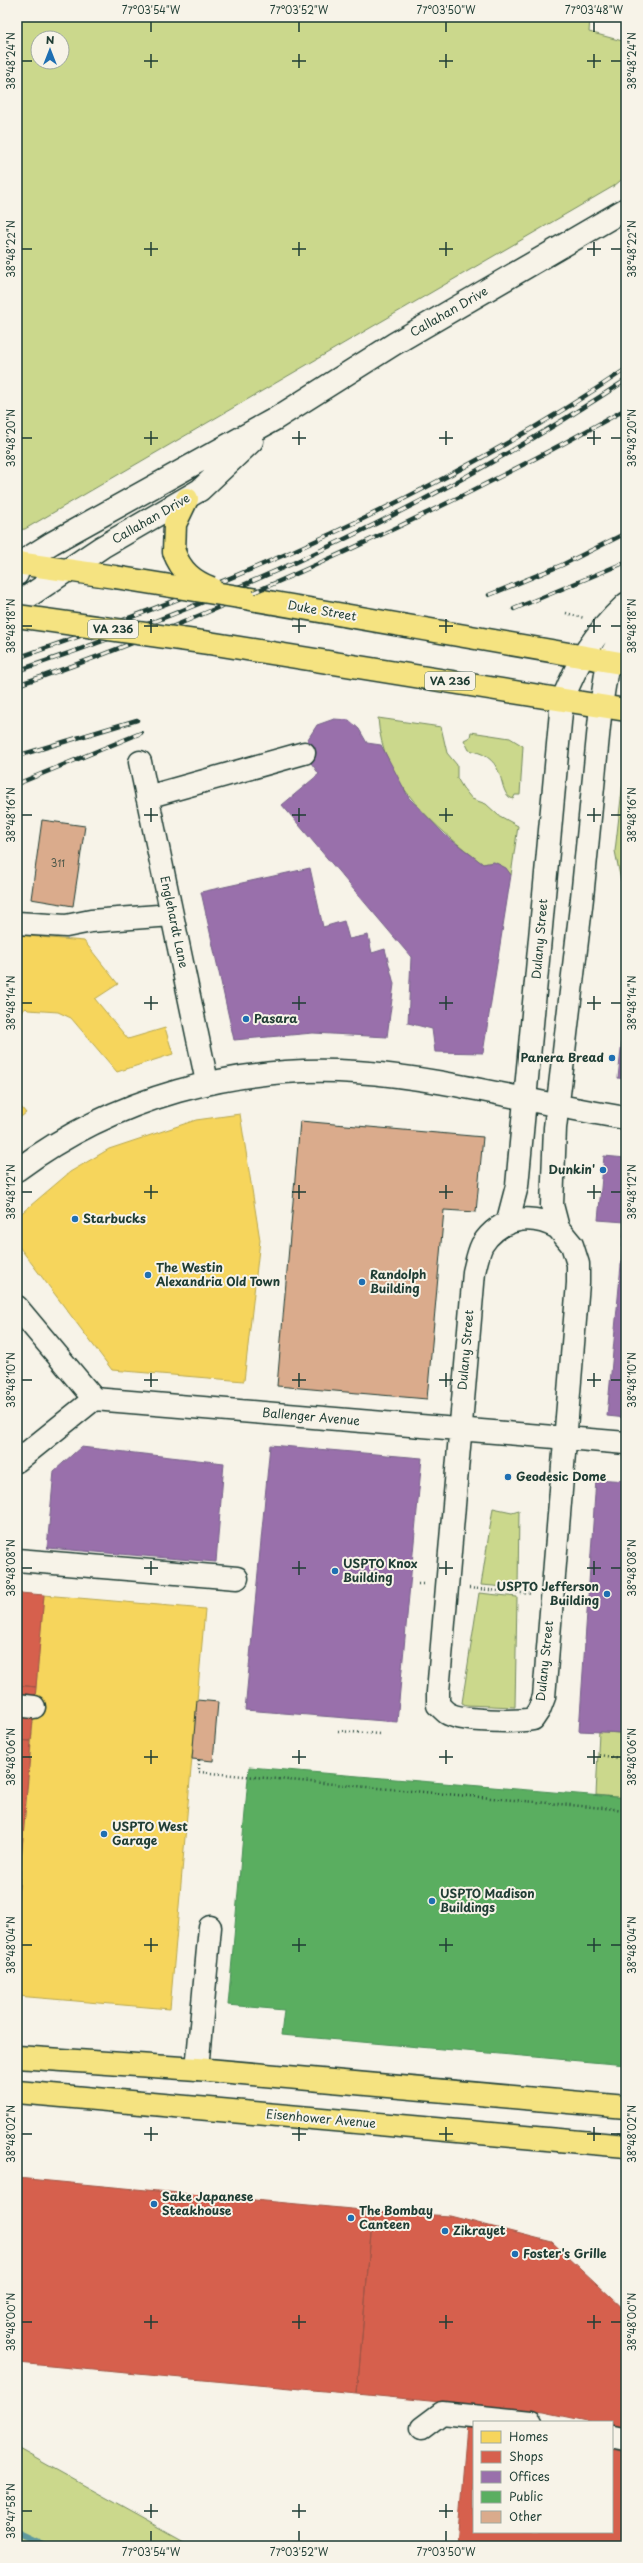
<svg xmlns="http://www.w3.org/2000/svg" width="643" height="2563" viewBox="0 0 643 2563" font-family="'Playpen Sans',sans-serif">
	<rect width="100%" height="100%" fill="#f7f3e8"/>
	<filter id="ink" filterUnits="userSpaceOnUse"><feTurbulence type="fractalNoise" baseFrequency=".025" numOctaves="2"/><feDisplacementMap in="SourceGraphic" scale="8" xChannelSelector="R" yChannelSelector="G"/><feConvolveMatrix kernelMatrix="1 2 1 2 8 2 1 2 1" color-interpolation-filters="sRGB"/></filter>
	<g filter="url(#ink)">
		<path fill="#cbd88c" stroke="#758a60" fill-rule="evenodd" d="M17,17h573l-1,15 37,10v134l-12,10 -589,343 -8,1zM38,38h24v24h-24z
			M378,718l63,9 6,26 10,12v13l6,10 9,11 14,5 12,11 20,11 -7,49c-8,-11 -16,-14 -28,-11 -48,-37 -101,-81 -105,-146z
			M471,732l39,6 13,8 -3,49h-5l-2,4c-18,-6 -2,-41 -44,-49l-5,-10 6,-3z
			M626,755v124l-5,2 -6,-30z
			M493,1508l19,4 7,-2 -1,78 -37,-3z
			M479,1593l38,4 -2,110 -49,-2 -4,-2z
			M599,1731l27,3v64l-30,-3z
			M17,2448l176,98h-176z"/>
		<path fill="#f6d55c" stroke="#b6a750" d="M17,935l67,6 34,43 -23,15 33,40 37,-11 8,26 -56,18 -46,-54 -13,-6 -30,-2 -2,-2 -9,7z
			M17,1102l9,11 -9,7z
			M240,1114l20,126 -16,141 -132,-11 -95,-126v-27l53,-45 39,-23 87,-29z
			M44,1595l161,14 -35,400 -153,-13v-88z"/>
		<path fill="#d6604d" stroke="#9f5646" d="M20,1593l24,2 -8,92 -19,-2v-54z
			M17,1685l19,2 -5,54 -14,-1z
			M17,1740l14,1 -14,167z
			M17,2178l356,33 -16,183 -340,-31z
			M373,2211l77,5 102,26 74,69v118l-14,-3v-4h-20l-48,-10 -187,-18z
			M467,2425l7,1v106h138v-82l14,3v93h-169z"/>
		<path fill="#9970ab" stroke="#746187" d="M334,719l15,1 10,9 8,14 14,2 28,53 36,37 38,29 11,-2 12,6 5,7 -28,178 -48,-1 -3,-23 -24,-6 3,-66 -129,-152 37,-31 -15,-21 4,-14 9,-14z
			M310,868l13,59 21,-6 5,18 19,-4 4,18 13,-4 9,35 -7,53 -74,-4 -79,7 -33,-148z
			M626,1002v77l-8,-1z
			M604,1156l22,2v260l-19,-2 18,-194 -27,-2z
			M270,1445l152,13 -25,264 -152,-12z
			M81,1447l143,16 -8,99 -169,-14 7,-77z
			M596,1479l30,2v252l-47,-2z"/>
		<path fill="#5aae61" stroke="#488c54" d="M249,1767l377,31v267l-345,-30 3,-25 -56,-5z"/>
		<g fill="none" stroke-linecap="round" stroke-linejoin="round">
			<path stroke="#5e999e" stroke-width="6" d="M17,2532l30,14"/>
		</g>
		<path fill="#daab8c" stroke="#1f3d34" d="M42,820l43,6 -12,80 -42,-7z
			M300,1121l183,16 -7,75 -32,-2 -17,189 -150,-13z
			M197,1700l21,2 -5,59 -21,-2z"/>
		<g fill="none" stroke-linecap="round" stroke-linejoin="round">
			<defs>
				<path id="minor" d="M17,574l3,-11 32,-20 223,-124 119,-75 232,-135
					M17,604l85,-57 98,-57 52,-49
					M140,762l67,320
					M147,797l157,-44
					M17,923l49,3 25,-5 81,-6
					M17,1170c97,-72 219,-106 339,-98 91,6 180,32 270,46
					M507,1224l10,-38 45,-485c17,-42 30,-65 64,-97
					M558,1228c-27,-15 -58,-11 -76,17 -4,8 -6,19 -8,27l-36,420v13c3,2 6,6 9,8 14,9 70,9 86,6l6,-9 5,-13 34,-414v-19l-6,-19 -14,-17 -6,-23 3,-77 27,-230 19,-192 7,-45 18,-33
					M17,1307l77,92
					M17,1461l77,-62 532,44
					M17,1560l220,18
					M17,1705l17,2
					M197,2069l13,-142
					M422,2428l20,-15 89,9
					M612,2437l14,3"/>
				<path id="major" d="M174,552l1,-28 12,-25
					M17,563l98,14
					M245,598l381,66
					M209,643l417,67
					M17,2057l180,12 429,38
					M17,2092l609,54"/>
			</defs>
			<use href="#minor" stroke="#1f3d34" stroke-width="25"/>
			<use href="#major" stroke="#1f3d34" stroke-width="25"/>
			<path stroke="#1f3d34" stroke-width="2.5" stroke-dasharray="1 3" stroke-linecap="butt" d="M566,613l18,5
				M418,1584h8
				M469,1588l62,6
				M572,1598h10
				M338,1731l42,3
				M599,1755l27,4
				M199,1760v12l427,38"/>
			<use href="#minor" stroke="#f7f3e8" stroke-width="22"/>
			<use href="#major" stroke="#f5e381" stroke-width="22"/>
			<defs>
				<path id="rail" d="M489,595l73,-30 64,-32
					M514,609l112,-47
					M17,658c212,-72 423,-163 609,-289
					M17,671c214,-71 421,-167 609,-291
					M17,685c77,-25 151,-56 226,-88 130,-56 259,-118 383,-188
					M17,756l120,-36
					M17,784l124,-51"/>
			</defs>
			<use href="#rail" stroke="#1f3d34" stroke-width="4.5"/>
			<use href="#rail" stroke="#f7f3e8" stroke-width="3" stroke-dasharray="9" stroke-linecap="butt"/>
			<defs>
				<path id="major-bridge" d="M174,552c7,19 19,29 37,36
					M115,577l130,21
					M17,616l192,27"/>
			</defs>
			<use href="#major-bridge" stroke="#1f3d34" stroke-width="25" stroke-linecap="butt"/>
			<use href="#major-bridge" stroke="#f5e381" stroke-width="22"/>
		</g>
	</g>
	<path fill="none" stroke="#1f3d34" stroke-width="1.5" d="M151,22v10M299,22v10M446,22v10M594,22v10M151,54v14M299,54v14M446,54v14M594,54v14M22,61h10M144,61h14M292,61h14M439,61h14M587,61h14M611,61h10M151,242v14M299,242v14M446,242v14M594,242v14M22,249h10M144,249h14M292,249h14M439,249h14M587,249h14M611,249h10M151,431v14M299,431v14M446,431v14M594,431v14M22,438h10M144,438h14M292,438h14M439,438h14M587,438h14M611,438h10M151,619v14M299,619v14M446,619v14M594,619v14M22,626h10M144,626h14M292,626h14M439,626h14M587,626h14M611,626h10M151,808v14M299,808v14M446,808v14M594,808v14M22,815h10M144,815h14M292,815h14M439,815h14M587,815h14M611,815h10M151,996v14M299,996v14M446,996v14M594,996v14M22,1003h10M144,1003h14M292,1003h14M439,1003h14M587,1003h14M611,1003h10M151,1185v14M299,1185v14M446,1185v14M594,1185v14M22,1192h10M144,1192h14M292,1192h14M439,1192h14M587,1192h14M611,1192h10M151,1373v14M299,1373v14M446,1373v14M594,1373v14M22,1380h10M144,1380h14M292,1380h14M439,1380h14M587,1380h14M611,1380h10M151,1561v14M299,1561v14M446,1561v14M594,1561v14M22,1568h10M144,1568h14M292,1568h14M439,1568h14M587,1568h14M611,1568h10M151,1750v14M299,1750v14M446,1750v14M594,1750v14M22,1757h10M144,1757h14M292,1757h14M439,1757h14M587,1757h14M611,1757h10M151,1938v14M299,1938v14M446,1938v14M594,1938v14M22,1945h10M144,1945h14M292,1945h14M439,1945h14M587,1945h14M611,1945h10M151,2127v14M299,2127v14M446,2127v14M594,2127v14M22,2134h10M144,2134h14M292,2134h14M439,2134h14M587,2134h14M611,2134h10M151,2315v14M299,2315v14M446,2315v14M594,2315v14M22,2322h10M144,2322h14M292,2322h14M439,2322h14M587,2322h14M611,2322h10M151,2504v14M299,2504v14M446,2504v14M22,2511h10M144,2511h14M292,2511h14M439,2511h14M151,2531v10M299,2531v10M446,2531v10"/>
	<g fill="#1f6fb2" stroke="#f7f3e8" stroke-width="1.5">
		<circle cx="246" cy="1019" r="4"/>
		<circle cx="612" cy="1058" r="4"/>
		<circle cx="603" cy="1170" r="4"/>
		<circle cx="75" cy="1219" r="4"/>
		<circle cx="148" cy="1275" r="4"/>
		<circle cx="362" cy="1282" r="4"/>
		<circle cx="508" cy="1477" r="4"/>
		<circle cx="335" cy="1571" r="4"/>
		<circle cx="607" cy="1594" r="4"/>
		<circle cx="104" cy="1834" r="4"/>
		<circle cx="432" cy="1901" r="4"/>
		<circle cx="154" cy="2204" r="4"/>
		<circle cx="351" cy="2218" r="4"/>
		<circle cx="445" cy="2231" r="4"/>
		<circle cx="515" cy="2254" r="4"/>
	</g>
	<g text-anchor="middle" stroke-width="4" stroke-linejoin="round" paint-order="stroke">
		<g font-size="10" fill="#4e584a">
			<text x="58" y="867">311</text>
		</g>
		<g fill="#f7f3e8" stroke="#60746a" stroke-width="1">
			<rect x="88" y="620" width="50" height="18" rx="3"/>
			<rect x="425" y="672" width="50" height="18" rx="3"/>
		</g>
		<g font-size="11" font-weight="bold" fill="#1f3d34">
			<text x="113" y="633">VA 236</text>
			<text x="450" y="685">VA 236</text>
		</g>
		<g font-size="12" fill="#1f3d34" stroke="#f7f3e8">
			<text transform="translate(449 312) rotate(-30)" y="4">Callahan Drive</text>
			<text transform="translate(151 519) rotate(-30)" y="4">Callahan Drive</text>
			<text transform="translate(322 611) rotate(10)" y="4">Duke Street</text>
			<text transform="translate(174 922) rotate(78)" y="4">Englehardt Lane</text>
			<text transform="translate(540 939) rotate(-85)" y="4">Dulany Street</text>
			<text transform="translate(466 1350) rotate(-85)" y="4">Dulany Street</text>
			<text transform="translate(311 1417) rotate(5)" y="4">Ballenger Avenue</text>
			<text transform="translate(545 1661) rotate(-84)" y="4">Dulany Street</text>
			<text transform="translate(321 2119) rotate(5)" y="4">Eisenhower Avenue</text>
		</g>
		<g font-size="12" font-weight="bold" fill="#1f3d34" stroke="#f7f3e8" text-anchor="start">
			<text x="254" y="1023">Pasara</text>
			<text x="604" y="1062" text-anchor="end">Panera Bread</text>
			<text x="595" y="1174" text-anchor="end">Dunkin'</text>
			<text x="83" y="1223">Starbucks</text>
			<text x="156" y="1272">The Westin<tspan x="156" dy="14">Alexandria Old Town</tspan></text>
			<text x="370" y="1279">Randolph<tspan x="370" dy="14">Building</tspan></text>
			<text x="516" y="1481">Geodesic Dome</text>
			<text x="343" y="1568">USPTO Knox<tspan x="343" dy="14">Building</tspan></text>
			<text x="599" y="1591" text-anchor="end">USPTO Jefferson<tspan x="599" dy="14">Building</tspan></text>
			<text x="112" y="1831">USPTO West<tspan x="112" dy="14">Garage</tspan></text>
			<text x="440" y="1898">USPTO Madison<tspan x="440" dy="14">Buildings</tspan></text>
			<text x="162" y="2201">Sake Japanese<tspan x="162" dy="14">Steakhouse</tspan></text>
			<text x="359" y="2215">The Bombay<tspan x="359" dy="14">Canteen</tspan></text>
			<text x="453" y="2235">Zikrayet</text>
			<text x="523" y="2258">Foster's Grille</text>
		</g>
	</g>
	<rect width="643" height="2563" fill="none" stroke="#f7f3e8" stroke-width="44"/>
	<rect x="473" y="2421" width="140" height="112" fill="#f7f3e8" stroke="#a1aaa0"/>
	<rect x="481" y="2431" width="20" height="12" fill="#f6d55c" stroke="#a1aaa0"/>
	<text x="509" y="2441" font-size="12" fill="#1f3d34">Homes</text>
	<rect x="481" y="2451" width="20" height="12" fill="#d6604d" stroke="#a1aaa0"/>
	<text x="509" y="2461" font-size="12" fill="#1f3d34">Shops</text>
	<rect x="481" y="2471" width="20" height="12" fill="#9970ab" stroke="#a1aaa0"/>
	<text x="509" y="2481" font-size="12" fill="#1f3d34">Offices</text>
	<rect x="481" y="2491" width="20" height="12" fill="#5aae61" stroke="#a1aaa0"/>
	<text x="509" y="2501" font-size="12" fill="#1f3d34">Public</text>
	<rect x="481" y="2511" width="20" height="12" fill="#daab8c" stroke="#a1aaa0"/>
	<text x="509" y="2521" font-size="12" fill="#1f3d34">Other</text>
	<g transform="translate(50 50)"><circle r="19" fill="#f7f3e8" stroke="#a1aaa0"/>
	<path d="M0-3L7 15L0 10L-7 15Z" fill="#1f6fb2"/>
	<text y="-6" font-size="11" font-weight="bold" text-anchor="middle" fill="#1f3d34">N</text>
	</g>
	<rect x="22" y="22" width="599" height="2519" fill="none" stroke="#1f3d34" stroke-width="1.5"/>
	<g font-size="10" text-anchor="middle" fill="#1f3d34">
		<text x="151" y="14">77°03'54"W</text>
		<text x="299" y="14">77°03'52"W</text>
		<text x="446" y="14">77°03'50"W</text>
		<text x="594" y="14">77°03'48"W</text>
		<text transform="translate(11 61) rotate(-90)" y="4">38°48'24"N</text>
		<text transform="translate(632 61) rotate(-90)" y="4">38°48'24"N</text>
		<text transform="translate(11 249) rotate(-90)" y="4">38°48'22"N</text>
		<text transform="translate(632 249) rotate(-90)" y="4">38°48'22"N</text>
		<text transform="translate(11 438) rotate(-90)" y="4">38°48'20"N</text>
		<text transform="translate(632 438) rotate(-90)" y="4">38°48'20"N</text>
		<text transform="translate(11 626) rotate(-90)" y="4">38°48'18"N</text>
		<text transform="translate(632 626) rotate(-90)" y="4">38°48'18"N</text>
		<text transform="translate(11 815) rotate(-90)" y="4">38°48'16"N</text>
		<text transform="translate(632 815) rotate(-90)" y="4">38°48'16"N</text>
		<text transform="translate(11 1003) rotate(-90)" y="4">38°48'14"N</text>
		<text transform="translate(632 1003) rotate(-90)" y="4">38°48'14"N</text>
		<text transform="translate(11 1192) rotate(-90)" y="4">38°48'12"N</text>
		<text transform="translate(632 1192) rotate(-90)" y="4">38°48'12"N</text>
		<text transform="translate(11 1380) rotate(-90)" y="4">38°48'10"N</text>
		<text transform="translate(632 1380) rotate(-90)" y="4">38°48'10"N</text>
		<text transform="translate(11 1568) rotate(-90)" y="4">38°48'08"N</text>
		<text transform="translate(632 1568) rotate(-90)" y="4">38°48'08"N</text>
		<text transform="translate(11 1757) rotate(-90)" y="4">38°48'06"N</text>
		<text transform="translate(632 1757) rotate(-90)" y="4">38°48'06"N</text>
		<text transform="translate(11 1945) rotate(-90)" y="4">38°48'04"N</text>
		<text transform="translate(632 1945) rotate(-90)" y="4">38°48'04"N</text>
		<text transform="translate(11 2134) rotate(-90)" y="4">38°48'02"N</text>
		<text transform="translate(632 2134) rotate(-90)" y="4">38°48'02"N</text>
		<text transform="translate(11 2322) rotate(-90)" y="4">38°48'00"N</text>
		<text transform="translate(632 2322) rotate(-90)" y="4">38°48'00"N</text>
		<text transform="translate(11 2511) rotate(-90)" y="4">38°47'58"N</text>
		<text x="151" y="2556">77°03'54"W</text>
		<text x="299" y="2556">77°03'52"W</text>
		<text x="446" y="2556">77°03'50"W</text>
	</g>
</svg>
